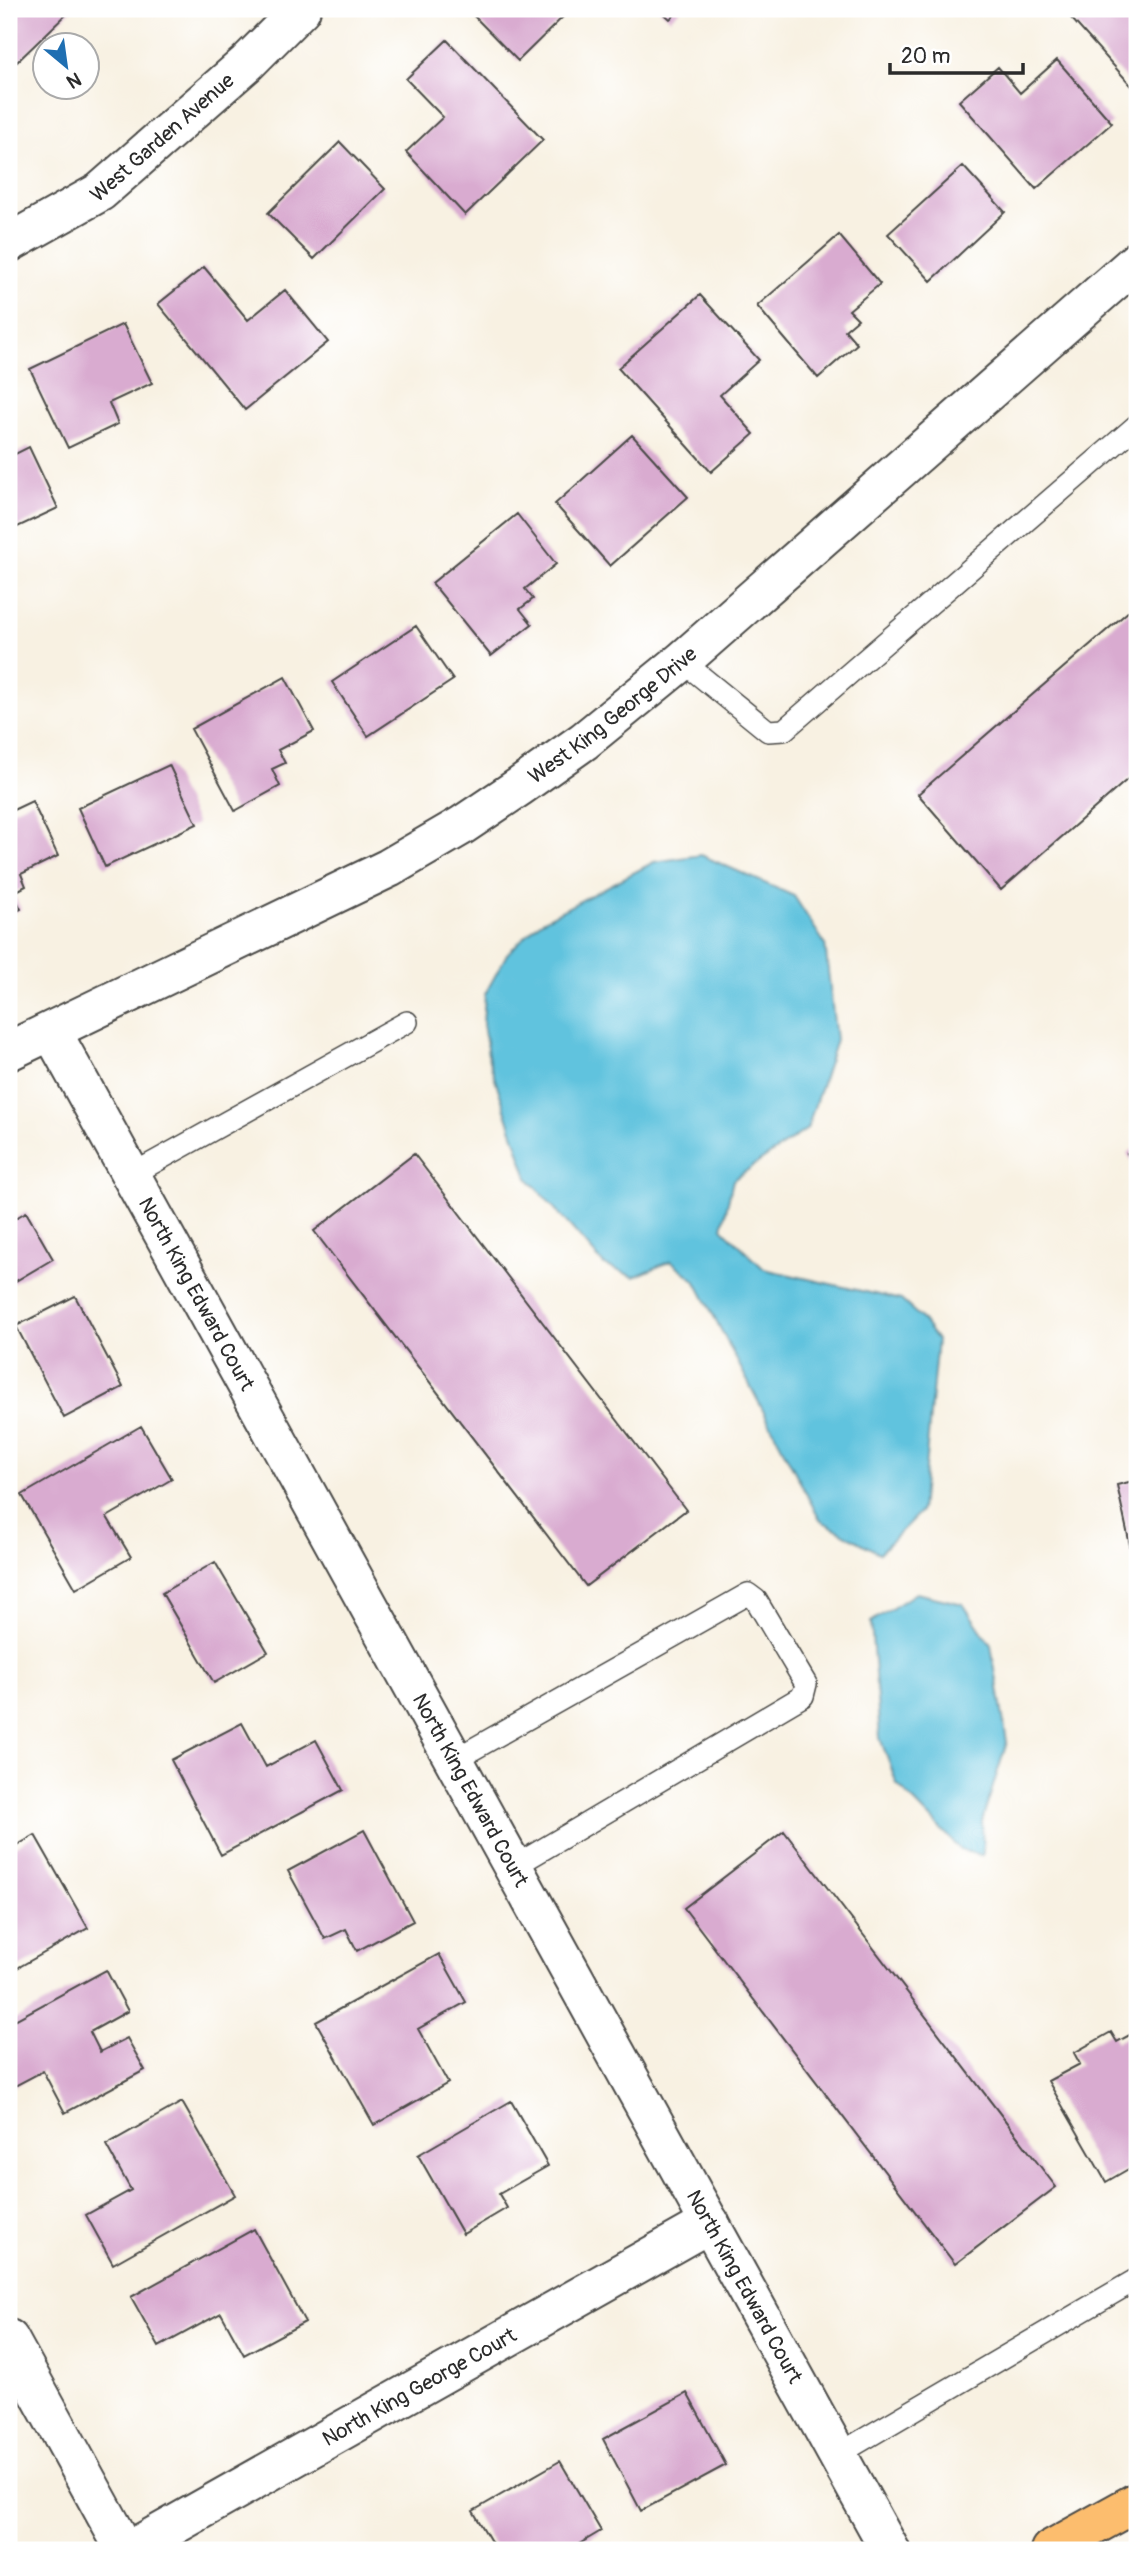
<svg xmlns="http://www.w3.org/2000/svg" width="1146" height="2559" viewBox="0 0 1146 2559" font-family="Pangolin,sans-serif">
	<rect width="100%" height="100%" fill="#fff"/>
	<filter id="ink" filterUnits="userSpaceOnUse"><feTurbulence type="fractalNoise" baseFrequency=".0143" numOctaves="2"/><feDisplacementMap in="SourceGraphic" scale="14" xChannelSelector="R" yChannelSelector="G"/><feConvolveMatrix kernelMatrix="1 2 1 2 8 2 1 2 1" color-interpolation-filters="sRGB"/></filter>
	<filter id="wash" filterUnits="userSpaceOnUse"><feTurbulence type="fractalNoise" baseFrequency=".00686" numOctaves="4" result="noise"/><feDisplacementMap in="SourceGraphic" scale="28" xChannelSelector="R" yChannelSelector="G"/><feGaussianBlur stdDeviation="1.57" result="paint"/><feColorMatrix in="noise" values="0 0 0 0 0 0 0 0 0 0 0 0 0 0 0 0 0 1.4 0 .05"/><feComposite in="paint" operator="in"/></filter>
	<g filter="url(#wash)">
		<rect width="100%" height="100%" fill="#f8f1e2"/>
		<path fill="#60c3de" stroke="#467784" stroke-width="2" d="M701,855l93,41 31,48 11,96 -29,89 -74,51 -11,48 42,41 137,31 19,17 17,23 -16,171 -42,42 -59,-33 -125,-240 -24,-19 -37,16 -30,-12 -76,-87 -39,-117 -6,-37 2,-30 22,-40 33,-32 114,-60z
			M916,1593l47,11 28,41 16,97 -25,79 1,35 -22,-6 -64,-66 -17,-46 -9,-116z"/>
		<g id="blocks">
			<path fill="#d9abd0" d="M9,9h63l-55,53 -8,-9z
				M478,9h93l-53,52 -46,-47z
				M659,9h22l-11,10z
				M1063,9h74v83z
				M447,40l96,100 -78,75 -59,-63 37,-35 -37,-38z
				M1057,60l55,63 -76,66 -77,-88 39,-34 22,26z
				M340,142l45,47 -71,70 -46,-46z
				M963,166l42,46 -74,69 -43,-47z
				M839,235l41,49 -31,26 9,9 -13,11 12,14 -39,34 -61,-72z
				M204,267l44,53 37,-30 43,52 -83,68 -87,-106z
				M700,295l59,65 -39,35 34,39 -43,38 -93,-104z
				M123,324l29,59 -43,20 9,21 -50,24 -38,-79z
				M632,435l56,62 -78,69 -55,-62z
				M29,447l29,61 -49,23v-74z
				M517,514l39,50 -31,25 8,10 -13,10 12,15 -41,32 -59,-73z
				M1137,604v167l-136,119 -83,-96z
				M416,626l37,54 -85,56 -36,-54z
				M285,677l29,54 -36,19 7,13 -13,6 8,17 -45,25 -44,-82z
				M169,765l28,59 -92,43 -27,-59z
				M32,801l26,55 -37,18 5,12 -13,7 8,16 -12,6v-103z
				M1137,1147v23l-10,-17z
				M414,1154l272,356 -100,76 -272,-355z
				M26,1212l27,47 -44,26v-63z
				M75,1296l48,91 -59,31 -48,-92z
				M141,1426l31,53 -65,38 24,40 -55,32 -54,-94z
				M1137,1480v93h-1l-19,-88z
				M215,1562l53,90 -54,31 -52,-90z
				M242,1723l24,44 50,-27 27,50 -122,65 -50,-95z
				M364,1830l49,91 -56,30 -11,-22 -21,10 -37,-68z
				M784,1831l272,356 -101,77 -271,-356z
				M35,1835l53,93 -76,43 -3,-5v-116z
				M439,1954l27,48 -48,27 30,54 -74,42 -58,-103z
				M106,1970l22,41 -38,21 10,20 27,-14 18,32 -80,43 -22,-42 -28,15 -6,-12v-51z
				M1137,2031v133l-31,18 -58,-101 32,-17 -6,-11 37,-21 6,10z
				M511,2101l37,65 -49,28 8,14 -44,26 -45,-79z
				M182,2102l53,93 -122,69 -27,-49 45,-25 -25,-45z
				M254,2229l51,93 -61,33 -23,-42 -62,34 -28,-50z
				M687,2393l39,72 -85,46 -38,-72z
				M560,2461l41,70 -32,19h-73l-23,-39z"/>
		</g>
	</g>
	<g filter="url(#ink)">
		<use href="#blocks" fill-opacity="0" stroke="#4a4946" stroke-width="2"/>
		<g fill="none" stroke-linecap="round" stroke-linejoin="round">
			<defs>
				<path id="lane" d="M682,661l86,70 16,-1 353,-305
					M131,1175l276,-153
					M454,1760l294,-166 8,6 50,84 -3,12 -290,171
					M837,2455l300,-176"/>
				<g id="street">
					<path id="s1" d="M9,243l91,-51 147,-129 54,-54"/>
					<path id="s2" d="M52,1032l838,1518"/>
					<path id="s3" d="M9,1051l380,-183 72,-42 58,-39 65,-46 98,-80 455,-400"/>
					<path d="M9,2339l116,211"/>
					<path id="s4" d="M130,2550l580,-327"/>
				</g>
				<path id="primary" d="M1050,2550l87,-48"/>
			</defs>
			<use href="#lane" stroke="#4a4946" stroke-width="24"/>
			<use href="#street" stroke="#4a4946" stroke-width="42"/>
			<use href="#primary" stroke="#4a4946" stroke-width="42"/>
			<use href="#lane" stroke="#fff" stroke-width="21"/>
			<use href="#street" stroke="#fff" stroke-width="38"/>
			<use href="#primary" stroke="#fcbd6e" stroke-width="38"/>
		</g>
	</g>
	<g text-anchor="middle" stroke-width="7" stroke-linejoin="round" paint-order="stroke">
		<g font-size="21" fill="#2b2b2b" stroke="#fff">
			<text dy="7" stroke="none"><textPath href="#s1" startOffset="187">West Garden Avenue</textPath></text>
			<text dy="7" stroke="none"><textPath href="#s3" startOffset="693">West King George Drive</textPath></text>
			<text dy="7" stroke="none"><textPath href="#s2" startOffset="299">North King Edward Court</textPath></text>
			<text dy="7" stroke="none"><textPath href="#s2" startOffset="866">North King Edward Court</textPath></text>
			<text dy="7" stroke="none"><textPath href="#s2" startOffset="1433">North King Edward Court</textPath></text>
			<text dy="7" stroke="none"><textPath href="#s4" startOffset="332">North King George Court</textPath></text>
		</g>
	</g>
	<rect width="1146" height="2559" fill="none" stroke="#fff" stroke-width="35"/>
	<g transform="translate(66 66) rotate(151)"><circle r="33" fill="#ffffff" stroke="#aaaaaa" stroke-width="2"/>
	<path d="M0-5L12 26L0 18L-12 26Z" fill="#1f6fb2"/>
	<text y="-10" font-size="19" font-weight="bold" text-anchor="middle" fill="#2b2b2b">N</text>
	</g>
	<path d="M890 63v10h133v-10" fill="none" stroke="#2b2b2b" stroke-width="3.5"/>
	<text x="901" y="63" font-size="21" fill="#2b2b2b" stroke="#ffffff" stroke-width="5" paint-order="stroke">20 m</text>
</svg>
